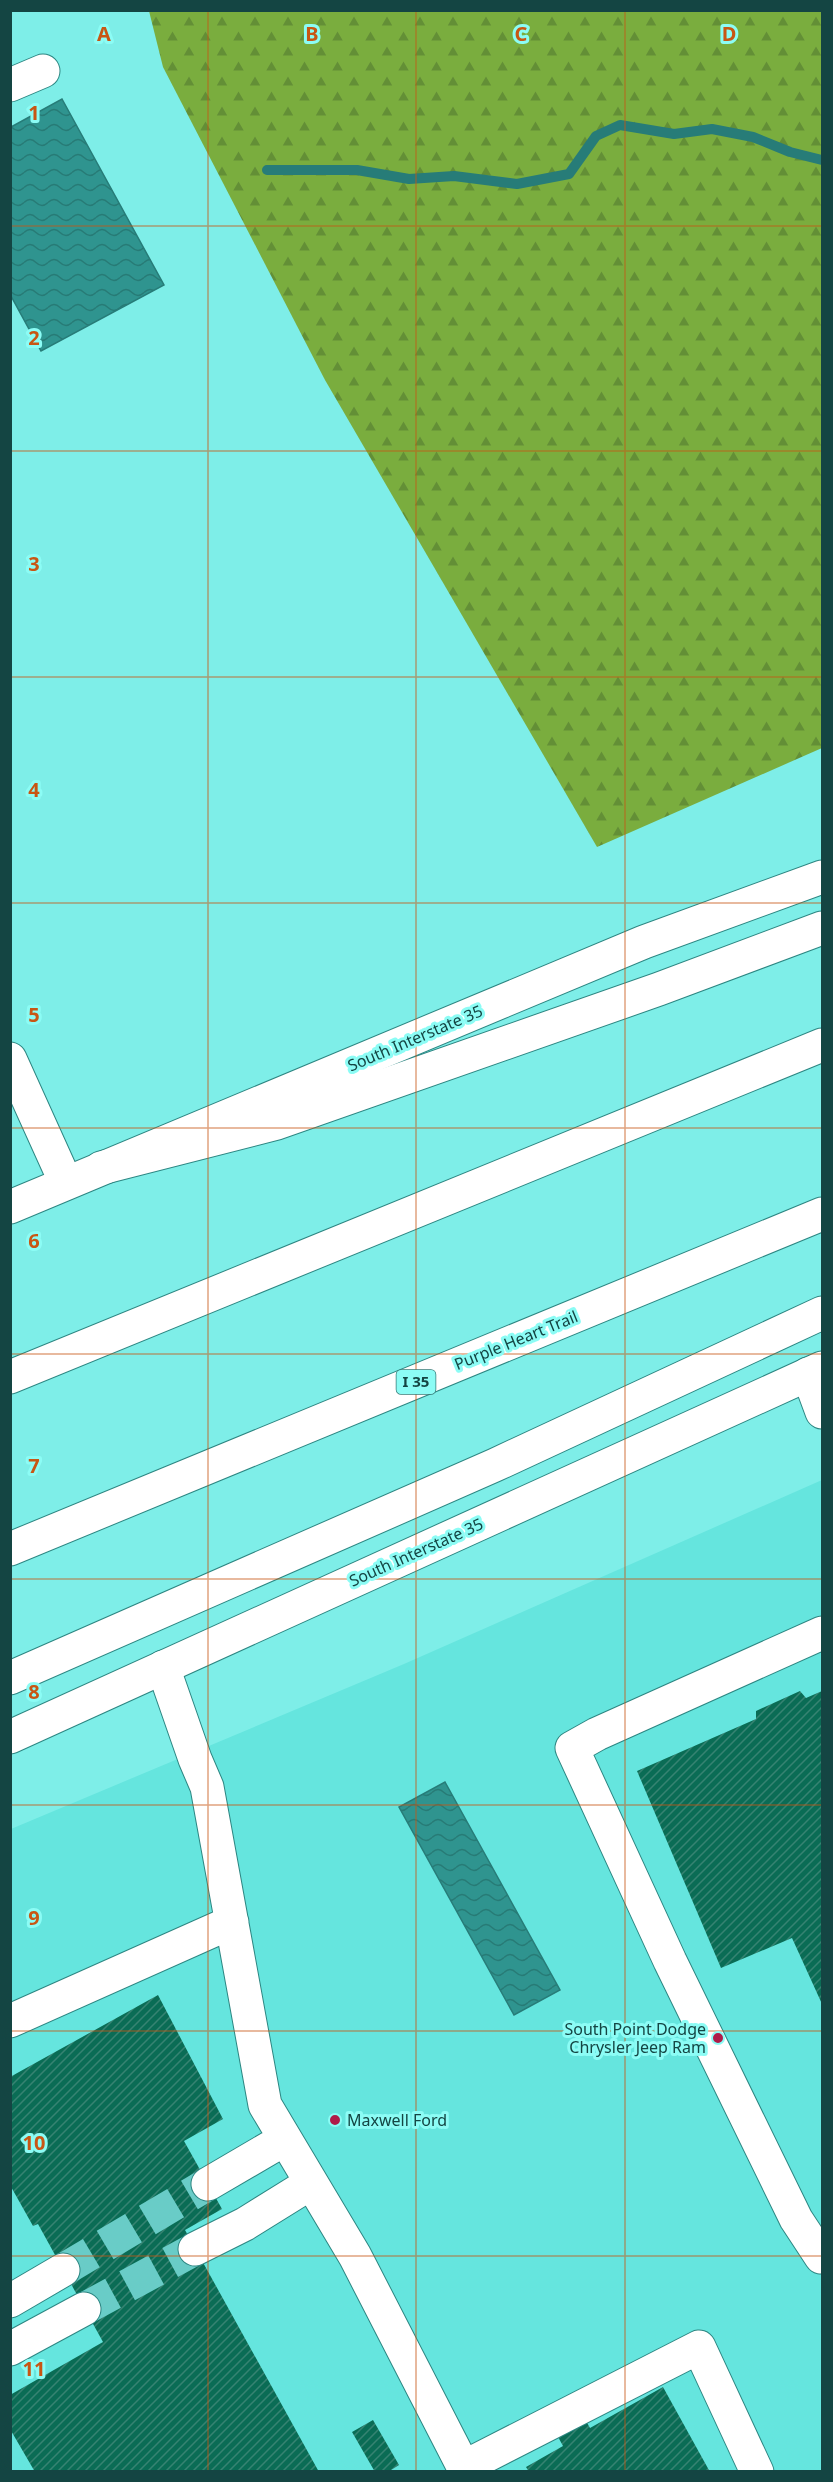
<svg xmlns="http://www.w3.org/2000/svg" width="833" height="2482" viewBox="0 0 833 2482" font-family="'Noto Sans',sans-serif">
	<defs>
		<pattern id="forest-firs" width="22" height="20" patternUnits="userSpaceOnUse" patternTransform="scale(1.5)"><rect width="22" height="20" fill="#7aad3e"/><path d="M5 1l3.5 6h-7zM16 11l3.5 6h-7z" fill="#638f36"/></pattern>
		<pattern id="water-waves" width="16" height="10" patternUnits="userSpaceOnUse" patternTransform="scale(1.5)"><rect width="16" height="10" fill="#2f948f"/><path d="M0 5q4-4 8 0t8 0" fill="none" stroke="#277b76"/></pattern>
		<pattern id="building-hatch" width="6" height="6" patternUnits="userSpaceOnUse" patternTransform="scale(1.5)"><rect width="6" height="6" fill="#0a6c55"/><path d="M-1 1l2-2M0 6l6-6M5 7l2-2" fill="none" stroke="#368372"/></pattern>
	</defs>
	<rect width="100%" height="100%" fill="#7eeee8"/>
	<path fill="#65e5de" d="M822,1480v991l-811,1v-643l393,-165z"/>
	<path fill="url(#forest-firs)" d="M149,11h673v737l-225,99 -272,-467 -162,-313z"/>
	<path fill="url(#water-waves)" stroke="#277c78" stroke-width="1.5" d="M62,99l102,186 -123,66 -30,-55v-169z
		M445,1782l115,208 -46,25 -115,-208z"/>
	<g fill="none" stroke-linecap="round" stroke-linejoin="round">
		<path stroke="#277c78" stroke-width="10" d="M267,170h90l52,9 45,-3 63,8 52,-10 27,-38 24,-11 54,9 38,-5 41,8 37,15 32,8"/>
	</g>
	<path fill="url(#building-hatch)" d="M800,1691l6,7 16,-7v313l-30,-66 -71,30 -84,-197 119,-52v-8z
		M158,1995l65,124 -39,22 38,68 -37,21 134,242h-284l-25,-43v-34l93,-53 -65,-118 -5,2 -23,-41v-108z
		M663,2387l47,85h-181l-3,-5 37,-21 -6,-11 28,-16 5,9z
		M373,2420l26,45 -11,7h-13l-23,-40z"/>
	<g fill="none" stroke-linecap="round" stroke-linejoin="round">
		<path stroke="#69ccc7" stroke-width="33" stroke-dasharray="33 16" stroke-linecap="butt" d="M63,2270l145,-86
			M84,2309l111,-60"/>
		<defs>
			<path id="minor" d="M10,85l33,-14
				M10,1059l56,124
				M808,1374l14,38
				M822,1633l-225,101 -25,14 98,213 126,258 25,38 1,-1
				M163,1667l32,92 12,28 58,318 90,151 111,216
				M10,2021l222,-99
				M208,2184l77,-45
				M195,2249l50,-25 66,-41
				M10,2301l53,-31
				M10,2349l74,-40
				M464,2467l235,-120 58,125"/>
			<path id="major" d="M10,1207l634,-265 178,-65
				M10,1737l812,-369"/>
			<path id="highway" d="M101,1168l176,-45 382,-134 163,-61
				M10,1377l812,-332
				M10,1549l812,-335
				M10,1678l485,-213 327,-152"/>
		</defs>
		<use href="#minor" stroke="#2d8682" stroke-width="35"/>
		<use href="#major" stroke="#2d8682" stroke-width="35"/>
		<use href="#highway" stroke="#2d8682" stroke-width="35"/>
		<use href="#minor" stroke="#fff" stroke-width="33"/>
		<use href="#major" stroke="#fff" stroke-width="33"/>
		<use href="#highway" stroke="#fff" stroke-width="33"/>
	</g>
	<path fill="none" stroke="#c85614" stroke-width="1.5" stroke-opacity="0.55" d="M208,10v2462M416,10v2462M625,10v2462M10,226h812M10,451h812M10,677h812M10,903h812M10,1128h812M10,1354h812M10,1579h812M10,1805h812M10,2031h812M10,2256h812"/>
	<g fill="#af1c49" stroke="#8cfcf5" stroke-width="2">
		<circle cx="718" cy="2038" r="6"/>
		<circle cx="335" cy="2120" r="6"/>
	</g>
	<g text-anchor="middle" stroke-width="6" stroke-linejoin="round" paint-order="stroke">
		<rect fill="#8cfcf5" stroke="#387c78" stroke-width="1.5" x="396.5" y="1370" width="39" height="24" rx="4.5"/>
		<g font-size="15" font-weight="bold" fill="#144543">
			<text x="416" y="1387">I 35</text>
		</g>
		<g font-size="16" fill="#144543" stroke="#8cfcf5">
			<text transform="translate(415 1038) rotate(-23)" y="6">South Interstate 35</text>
			<text transform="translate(516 1340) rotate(-22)" y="6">Purple Heart Trail</text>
			<text transform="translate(416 1552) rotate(-24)" y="6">South Interstate 35</text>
		</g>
		<g font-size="16" fill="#144543" stroke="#8cfcf5" text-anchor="end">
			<text x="706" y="2035">South Point Dodge<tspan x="706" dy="18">Chrysler Jeep Ram</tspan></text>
			<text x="347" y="2126" text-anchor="start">Maxwell Ford</text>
		</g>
	</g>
	<g font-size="20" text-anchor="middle" font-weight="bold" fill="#c85614" stroke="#8cfcf5" stroke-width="6" stroke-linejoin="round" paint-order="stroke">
		<text x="104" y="41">A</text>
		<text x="312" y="41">B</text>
		<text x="521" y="41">C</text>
		<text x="729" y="41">D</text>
		<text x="34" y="120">1</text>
		<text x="34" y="345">2</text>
		<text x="34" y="571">3</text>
		<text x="34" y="797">4</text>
		<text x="34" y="1022">5</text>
		<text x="34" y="1248">6</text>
		<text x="34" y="1473">7</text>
		<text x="34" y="1699">8</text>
		<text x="34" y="1925">9</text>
		<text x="34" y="2150">10</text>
		<text x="34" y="2376">11</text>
	</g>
	<rect width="833" height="2482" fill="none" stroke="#144543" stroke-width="24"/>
</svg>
